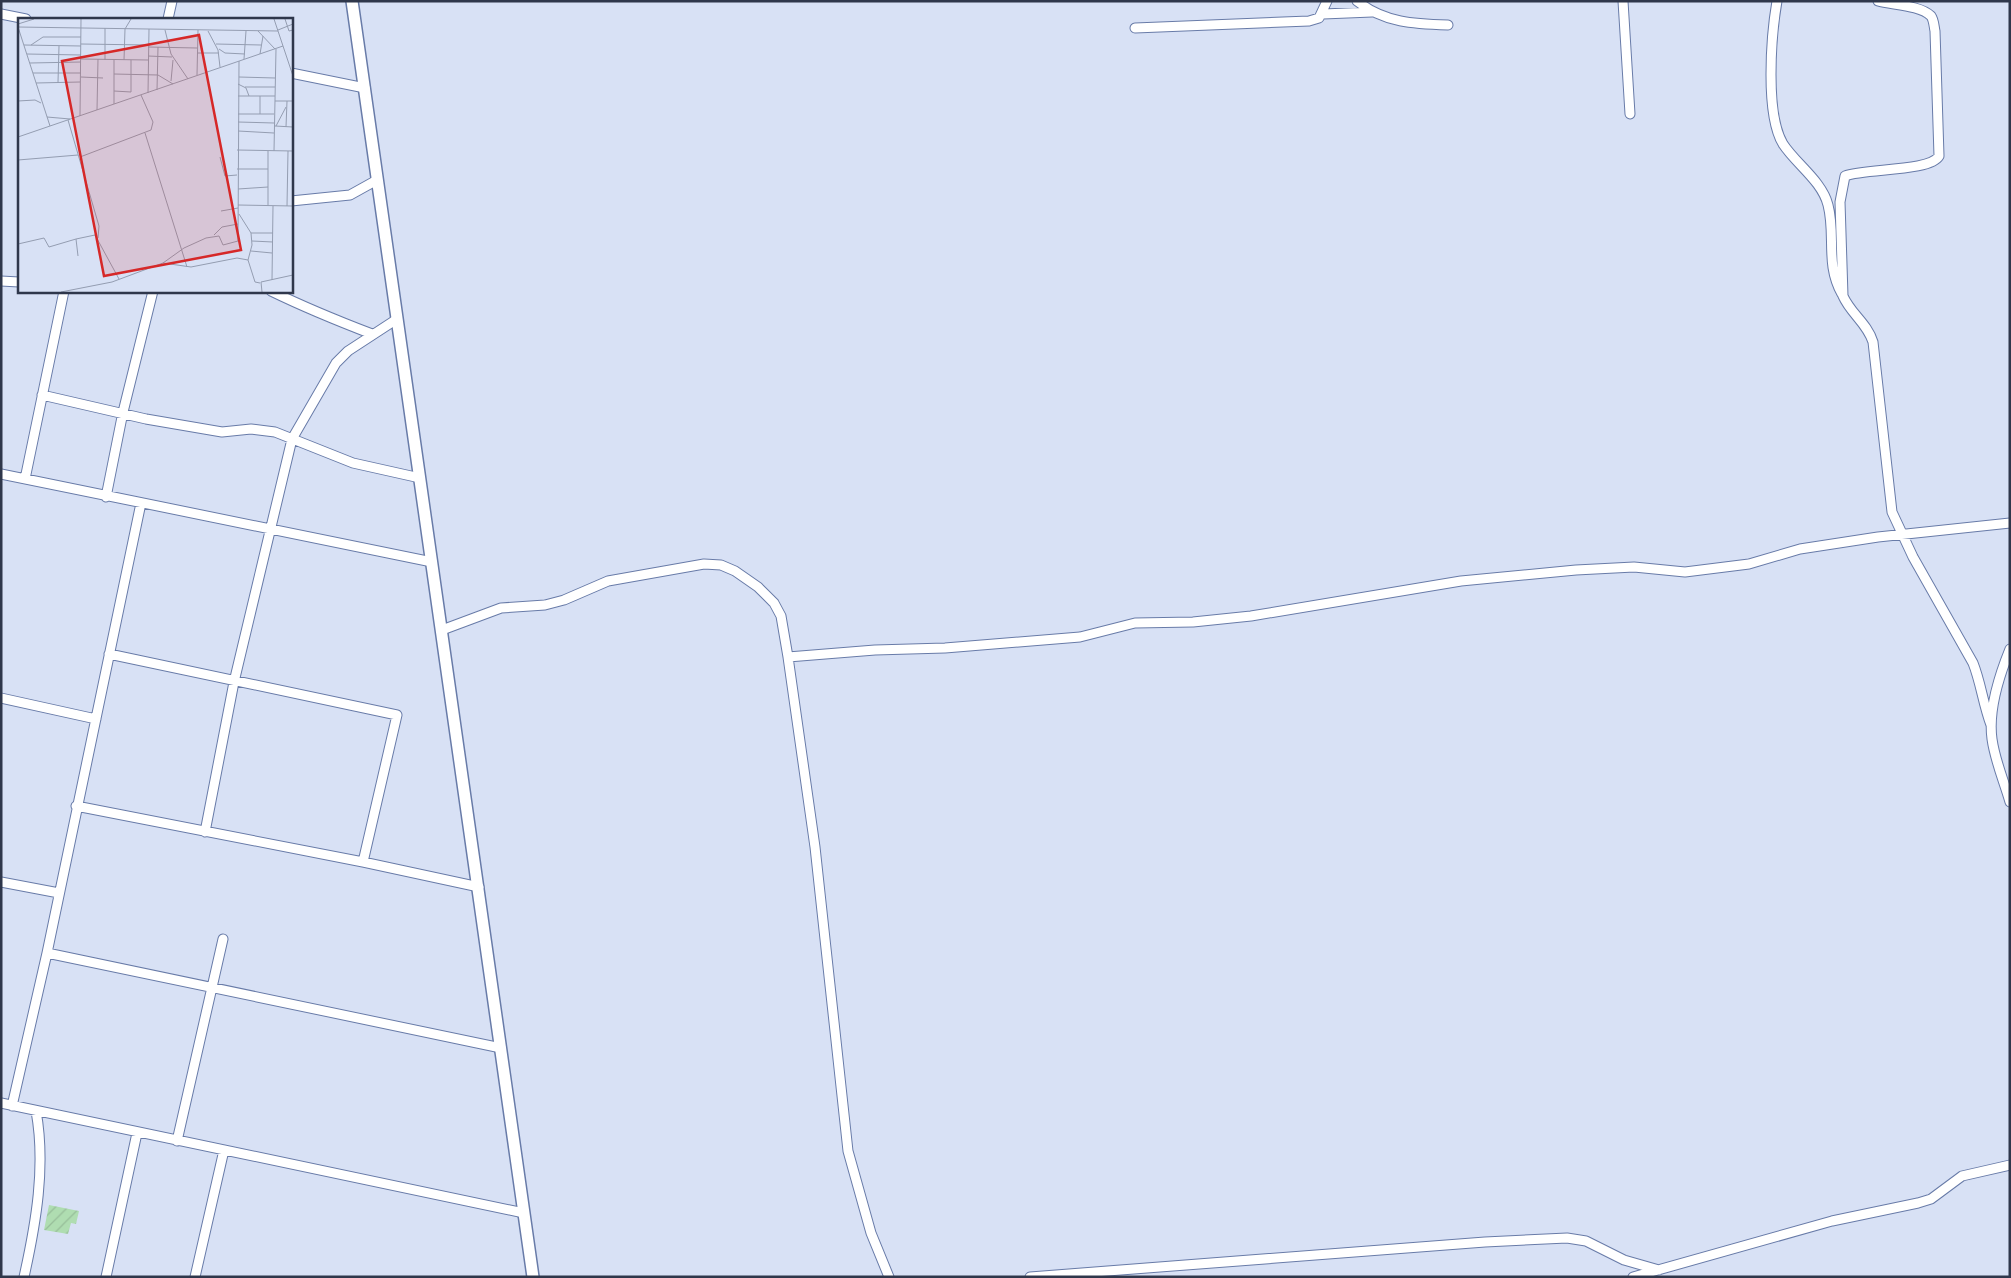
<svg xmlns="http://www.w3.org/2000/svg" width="2011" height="1278" viewBox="0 0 2011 1278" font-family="Poppins,sans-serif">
	<defs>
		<pattern id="garden-furrows" width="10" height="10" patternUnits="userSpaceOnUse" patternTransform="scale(1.25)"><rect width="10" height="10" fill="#afddb1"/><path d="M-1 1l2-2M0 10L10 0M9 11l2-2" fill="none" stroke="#97be9a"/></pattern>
	</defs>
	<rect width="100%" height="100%" fill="#d8e1f5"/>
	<path fill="url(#garden-furrows)" d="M49,1205l30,6 -3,13 -5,-1 -3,11 -24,-4z"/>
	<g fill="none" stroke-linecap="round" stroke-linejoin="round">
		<defs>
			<path id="minor" d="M1357,1c27,22 58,23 91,24
				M1623,1l7,113
				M1777,1c-6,35 -12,113 6,143 13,20 39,37 45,61 8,31 -3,59 14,89
				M1878,1c14,4 42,4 53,15 3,4 3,11 4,15l4,125c-9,16 -75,12 -94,20l-5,26 3,94c8,18 24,27 30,46l19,170 21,45 60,106c8,20 10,41 18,62
				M1,14l25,5
				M1323,14l49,-2
				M168,19l4,-18
				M1135,28l174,-7 10,-3 8,-17
				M291,73l74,15
				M291,201l59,-6 27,-15
				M1,281l18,1
				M271,291c33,16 67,30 101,43
				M42,395l104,24 76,13 29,-3 24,3 78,31 67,15
				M1,474l431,88
				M25,479l39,-188
				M106,497l17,-85 30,-121
				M442,630l59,-22 44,-3 19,-5 44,-19 96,-17 17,1 14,6 23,16 16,16 7,13 7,41 27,190 33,304 23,82 18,44
				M2010,649c-11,27 -22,61 -18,90 3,22 12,42 18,63
				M109,654l288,61 -34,147
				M788,657l87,-7 70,-2 135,-11 55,-14 58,-1 58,-6 210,-35 115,-11 58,-3 51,5 64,-8 51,-15 78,-12 132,-14
				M1,698l95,21
				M76,806l287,56 116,25
				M205,832l29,-150 58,-243 44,-76 12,-12 49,-32
				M1,882l58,11
				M47,953l454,95
				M1,1103l523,110
				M12,1106l35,-153 94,-450
				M177,1141l46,-202
				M24,1277c12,-54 22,-111 12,-166
				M106,1277l31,-144
				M195,1277l29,-127
				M1030,1277l455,-35 82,-4 19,3 38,19 35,10
				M1633,1277l199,-56 86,-18 13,-4 31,-23 48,-11"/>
			<path id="tertiary" d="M352,1l181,1276"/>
		</defs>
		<use href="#minor" stroke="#687ba8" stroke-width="11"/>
		<use href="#tertiary" stroke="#687ba8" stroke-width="14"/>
		<use href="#minor" stroke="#fff" stroke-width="9"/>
		<use href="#tertiary" stroke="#fff" stroke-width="11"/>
	</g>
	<g transform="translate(18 18)">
		<rect width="275" height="275" fill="#d8e1f5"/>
		<path fill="none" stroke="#949db1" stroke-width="1" d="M256,1l19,57M267,1l4,12 4,-1M0,6l16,-5M0,9l260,4M0,9l32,99M147,12l6,24 17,25M260,12l15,-6M190,13l10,19 2,17M240,13l17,18M63,26l67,1M198,26l45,1M6,27l57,1M13,27l12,-8h38M130,29l49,1M201,31l6,4 20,1M179,35h22M9,36l54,1M242,36l3,-18M130,38l24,1M63,41l67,1M226,41l2,-28M87,42v-32M106,42l1,-31 6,-10M12,45l51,-1M15,55h48M96,56l44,1 15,9M179,57l1,-45M63,59l22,1M221,59l36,1M153,63l2,-21M40,64l1,-36M18,65l44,-1M220,66l8,4 3,8M227,69h30M139,72l1,-43M96,73l17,1v-32M130,75l1,-64M220,78h37M0,83l17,-1 6,3M257,83h18M96,86v-44M79,92l1,-51M220,96h36M242,96v-18M62,98l1,-97M29,99l23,2M50,102l31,106 -1,12M220,104l36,1M257,108l18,1M258,108l10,-19M268,109l1,-26M220,113l36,2M127,115l42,134M0,119l265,-91M219,132l56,1M256,133l2,-102M62,139l71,-27 2,-8 -12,-27M202,139l5,19 12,-1M0,142l60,-5M219,151h31M220,171l30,-2M220,187l55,1M250,188v-55M269,188l1,-55M203,193l17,-3M221,196l12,19 1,12 -4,15M233,215h22M196,217l8,-8 16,-3M234,223l21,1M0,226l26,-6 5,9 27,-8M233,233l21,2M60,238l-2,-17 19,-4 24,44M145,245l21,-15 22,-10 13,-2 4,9 15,-4 1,-180M254,262l1,-74M43,274l51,-10 51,-19 28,4 46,-9 11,2 7,22 5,1M244,274l-1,-10 32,-7"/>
		<path fill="#d62828" fill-opacity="0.15" stroke="#d62828" stroke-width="2.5" d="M181,17l42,215 -137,26 -42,-215z"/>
		<rect width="275" height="275" fill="none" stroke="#2f374b" stroke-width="2.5"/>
	</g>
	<rect width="2011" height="1278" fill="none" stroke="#2f374b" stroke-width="5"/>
</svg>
